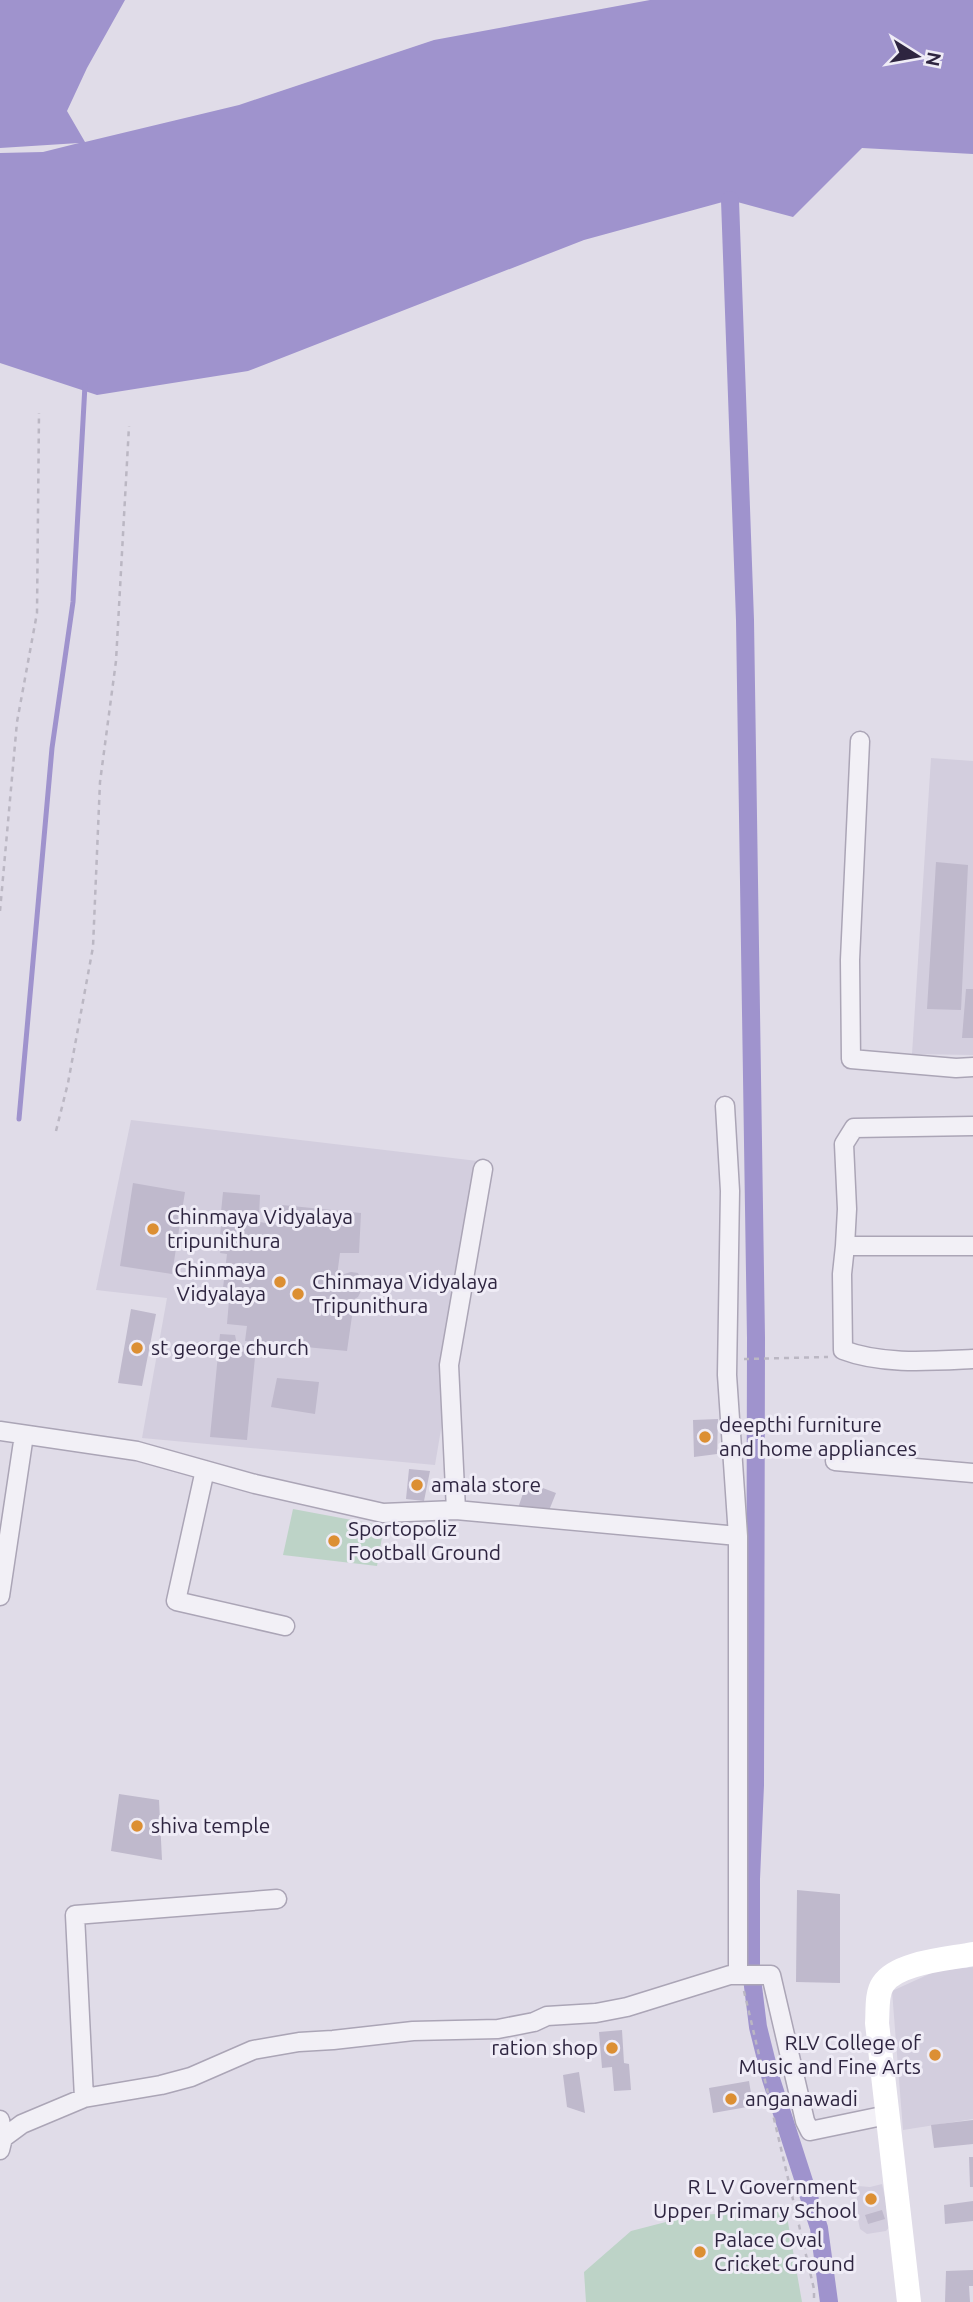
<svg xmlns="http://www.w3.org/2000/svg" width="973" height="2302" viewBox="0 0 973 2302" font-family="Ubuntu,sans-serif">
	<rect width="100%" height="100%" fill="#e0dce8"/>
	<path fill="#d3cede" d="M931,758l42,3v294l-61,-1z
		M131,1120l355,42 -51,303 -293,-27 25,-140 -71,-8z
		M973,1967v152l-70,11 -11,-139 44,-20z
		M882,2184l9,41 -5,6 -19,3 -7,-5 -4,-19 2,-24 12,1z"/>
	<path fill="#bdd3c7" d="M293,1509l91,17 -7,40 -94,-11z
		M786,2211l16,91h-216l-2,-30 47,-41 62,-16z"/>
	<path fill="#9f93cd" d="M0,0h125l-38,68 -20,43 18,31 154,-37 195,-65 216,-40h323v154l-111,-6 -69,69 -63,-17 -146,40 -336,131 -151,24 -97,-32v-210l43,-1 36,-9 -79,5z"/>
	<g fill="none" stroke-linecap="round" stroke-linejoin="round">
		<path stroke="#9f93cd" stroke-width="5" d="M19,1119l33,-371 21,-146 12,-217"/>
		<path stroke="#9f93cd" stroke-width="18" d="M730,200l15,420 11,718 -1,447 -4,94v91l7,57 13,52 48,149 10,74"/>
	</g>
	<path fill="#bfb9cc" d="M936,862l32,3 -7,145 -34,-1z
		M966,989h7v49h-11z
		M133,1183l52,9 -13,82 -52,-8z
		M223,1192l37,3 -1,21 -38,-4z
		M282,1205l79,8 -2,40h-19l-3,23 14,-4 7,1 5,11 -2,7 -3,6 -7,4 -11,-2 -5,-5 -2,13 20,2 -6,42 -102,-10 2,-15 -20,-2 2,-24 -14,-1 1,-12 7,1 4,-34 -7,-1 3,-13 15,1 4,-22 35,6z
		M222,1216l16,2 -3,18 -15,-1z
		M131,1309l25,5 -14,72 -24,-3z
		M220,1334l15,1 2,10 19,2 -9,93 -37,-3z
		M277,1378l42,4 -4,32 -44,-7z
		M718,1419l-1,35 -23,3 -1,-37z
		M409,1469l21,2 -6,30 -18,-2z
		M527,1482l29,11 -8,20 -30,-5z
		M119,1794l40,6 3,60 -51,-9z
		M797,1890l43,4v89l-44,-1z
		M622,2030l2,33 5,1 2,26 -17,1 -2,-24 -10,1 -3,-36z
		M579,2072l6,41 -18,-6 -4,-32z
		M749,2081l4,25 -40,7 -4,-25z
		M973,2120v24l-39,4 -3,-23z
		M969,2157h4v30h-3z
		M973,2201v20l-28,3 -1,-19z
		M882,2210l3,9 -17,5 -3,-9z
		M973,2270v16h-4l1,16h-25l1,-31z"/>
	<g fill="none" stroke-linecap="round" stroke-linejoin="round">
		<defs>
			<path id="street" d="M860,741l-10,219 1,99 105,9 17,-1
				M725,1106l5,85 -3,184 11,161
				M845,1246l2,-37 -3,-65 10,-16 119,-2
				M973,1246h-128l-3,28 1,76c39,15 88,11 130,9
				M0,1431l137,20 118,33 128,29 73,-3 282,26v432l2,7h31l34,146 5,10 77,-16
				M835,1461l138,12
				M205,1470l-29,131 109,25
				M456,1510l-7,-145 34,-196
				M0,1596l24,-161
				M84,2098l-9,-183 202,-16
				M0,2120l3,18
				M0,2150l3,-12 19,-14 62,-26 77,-13 30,-8 62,-27 46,-8 34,-2 80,-9 85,-2 36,-7 13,-6 49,-3 31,-6 103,-32h10"/>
		</defs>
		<use href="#street" stroke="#aba5b6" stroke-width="21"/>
		<path stroke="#bbb7c3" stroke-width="2.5" stroke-dasharray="5 5" stroke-linecap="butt" d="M0,911l17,-189 20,-109 2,-200
			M56,1131l12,-48 25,-136 7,-165 16,-121 13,-235
			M744,1359l84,-2
			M744,1991l70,298v13"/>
		<use href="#street" stroke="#f2f0f6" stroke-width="18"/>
		<path stroke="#fff" stroke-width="24" d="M909,2302l-32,-279c1,-12 -1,-29 6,-39 14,-22 66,-25 90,-30"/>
	</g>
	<g fill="#dc8f33" stroke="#efecf6" stroke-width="2.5">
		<circle cx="153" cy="1229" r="7"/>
		<circle cx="280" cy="1282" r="7"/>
		<circle cx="298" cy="1294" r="7"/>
		<circle cx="137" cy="1348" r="7"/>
		<circle cx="705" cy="1437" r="7"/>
		<circle cx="417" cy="1485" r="7"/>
		<circle cx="334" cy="1541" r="7"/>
		<circle cx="137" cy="1826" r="7"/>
		<circle cx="612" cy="2048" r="7"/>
		<circle cx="935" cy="2055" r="7"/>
		<circle cx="731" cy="2099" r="7"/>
		<circle cx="871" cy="2199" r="7"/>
		<circle cx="700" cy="2252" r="7"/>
	</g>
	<g text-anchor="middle" stroke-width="6" stroke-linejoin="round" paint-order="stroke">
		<g font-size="21" fill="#2e2540" stroke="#efecf6" text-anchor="start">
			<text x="167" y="1224">Chinmaya Vidyalaya<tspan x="167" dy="24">tripunithura</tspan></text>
			<text x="266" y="1277" text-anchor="end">Chinmaya<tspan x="266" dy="24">Vidyalaya</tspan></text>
			<text x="312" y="1289">Chinmaya Vidyalaya<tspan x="312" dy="24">Tripunithura</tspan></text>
			<text x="151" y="1355">st george church</text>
			<text x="719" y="1432">deepthi furniture<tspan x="719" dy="24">and home appliances</tspan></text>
			<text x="431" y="1492">amala store</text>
			<text x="348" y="1536">Sportopoliz<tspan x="348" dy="24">Football Ground</tspan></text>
			<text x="151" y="1833">shiva temple</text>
			<text x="921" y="2050" text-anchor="end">RLV College of<tspan x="921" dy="24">Music and Fine Arts</tspan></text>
			<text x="598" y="2055" text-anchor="end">ration shop</text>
			<text x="745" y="2106">anganawadi</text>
			<text x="857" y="2194" text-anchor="end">R L V Government<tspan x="857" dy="24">Upper Primary School</tspan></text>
			<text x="714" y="2247">Palace Oval<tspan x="714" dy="24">Cricket Ground</tspan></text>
		</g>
	</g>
	<g transform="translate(917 56) rotate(101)" stroke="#efecf6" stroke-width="5" paint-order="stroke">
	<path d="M0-5L12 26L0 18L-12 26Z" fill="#2e2540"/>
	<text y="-10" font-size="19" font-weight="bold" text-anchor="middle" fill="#2e2540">N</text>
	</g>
</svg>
